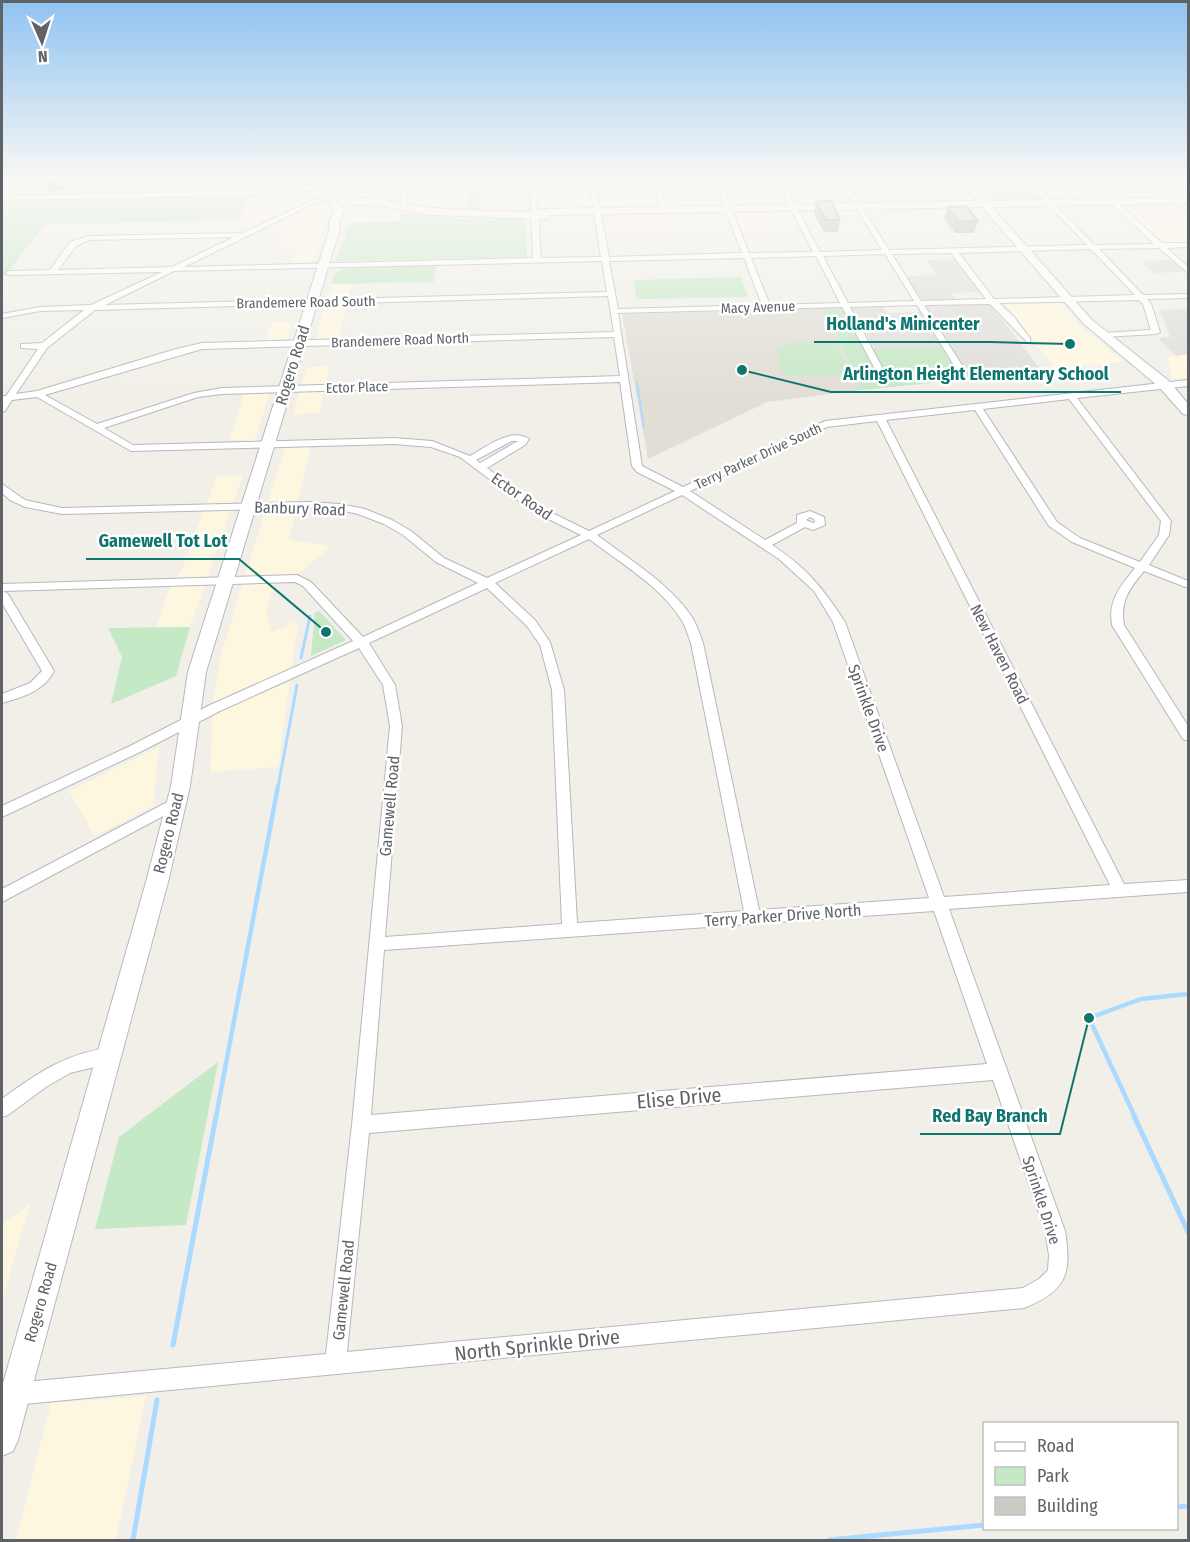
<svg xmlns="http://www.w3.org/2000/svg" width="1190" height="1542" viewBox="0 0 1190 1542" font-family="'Fira Sans Condensed',sans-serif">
	<rect width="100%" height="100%" fill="#f1efe8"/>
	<path fill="#fef7e0" d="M255,180h42l8,5 -44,5z
		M922,180h32l15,18 -1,3 -43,1 -14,-19h12z
		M1082,180h74l4,4 28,-1v13l-111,2 -17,-16z
		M469,181l-2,29 -41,-3 -49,-10h-25l-17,-13z
		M591,185h34l4,14h24l1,8 -113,3v-9l23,-1v-7l28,-1z
		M905,185l12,17 -184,4 -4,-9 125,-3 -4,-8z
		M714,186l7,20 -53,1 -5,-20z
		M310,190l11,5 -63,30 -19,-5 11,-25 34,-1z
		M328,205l-3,19 -13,39h-20l5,-14h-18l3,-7 9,-8 -23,-6 40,-19z
		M356,205l46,8 -2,8 -50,1z
		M765,213l8,17 -30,1 -7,-17z
		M663,215l7,17 -59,1 -4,-17z
		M1188,216v27h-25l-29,-26z
		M331,284h20l-13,54 -23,1z
		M1060,302l21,25 43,35 -68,7 -51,-66z
		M272,322h20l-5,17 -21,1z
		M1188,354v24l-16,1 -4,-22z
		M330,366l-11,47 -26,1 14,-47z
		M244,394h25l-14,46h-26z
		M285,447h26l-22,93 42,6 -32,27 -24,8 -9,31 6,20 26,-11 -20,146 -68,5 4,-74 7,-44z
		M243,475l-53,152 -34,1 14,-41 11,-15 36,-96z
		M159,747l-6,59 -58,30 -26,-45z
		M30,1204l-28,95v-74z
		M146,1396l-30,144h-100l35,-137z"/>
	<path fill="#e0deda" d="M127,180h27l7,12 -28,1z
		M213,180h42l6,10 -39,1z
		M956,259l26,33 -31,1 8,12 31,-1 51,66 -80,10 -20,-33 -66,2 -23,-41 31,-1 4,6 32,-1 -3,-6 9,-1 -19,-29 30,-1 -10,-15z
		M1172,260l13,12 -31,1 -13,-12z
		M1188,309v45l-12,2 -18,-18 12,-1 -10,-27z"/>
	<path fill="#e1ded6" d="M824,308l38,82 -95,12 -119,57 -26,-145z"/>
	<path fill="#c5e8c5" d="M975,180h48l18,19 -48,1z
		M469,181h14l-2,30 -14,-1z
		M250,195l-11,25 -194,4 -43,55v-78z
		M402,213l59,6 65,-1 1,39 -191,4 14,-39 50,-1z
		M436,265l-2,17 -103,2 3,-11 15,-6z
		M741,277l7,20 -111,2 -4,-19z
		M824,308h18l23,41 76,-2 20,33 -99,10z
		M836,342l15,31 -3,2 -64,1 -7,-26 12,-7z
		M319,611l27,29 -35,16 4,-43z
		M190,627l-14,49 -65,28 11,-47 -14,-29z
		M218,1062l-32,163 -91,4 24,-92z"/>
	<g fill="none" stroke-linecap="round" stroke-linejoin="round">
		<path stroke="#aadaff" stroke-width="2" d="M637,383l7,45"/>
		<path stroke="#aadaff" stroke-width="3" d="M301,658l9,-42
			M278,787l19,-102"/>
		<path stroke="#aadaff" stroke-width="4.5" d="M216,1117l62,-331
			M1135,1117l-46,-99 52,-19 47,-5"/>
		<path stroke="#aadaff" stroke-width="5" d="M1134,1116l54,116
			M173,1345l43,-229
			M1176,1507l12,-1
			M133,1540l24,-140
			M829,1540l155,-15"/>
		<defs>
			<path id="minor" d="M335,180h39l-49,5 -3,-2z
				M405,180h6l-6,28 -3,2 -3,-2z
				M530,180h47l-41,4 5,74 60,-1 -12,-77h6l14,77 133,-4 -28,-73h6l29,73 64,-1 -37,-72h6l38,72 62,-2 -43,-70h6l44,70 198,-5 -63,-65h7l63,65 60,-1 -68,-64h7l69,63h26v4l-21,1 21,19v6l-29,-25 -60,1 44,46 45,-1v4l-41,1 4,5 9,28 -4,2 -53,3 -4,-2 4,-2 48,-3 -8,-26 -4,-4 -140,3 15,14 16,21v4h-3l-37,-38 -66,1 44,70 -4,3 -4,-3 -43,-70 -67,2 34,64 -4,3 -4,-3 -34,-64 -224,6 24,153 41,21 142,-66 363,-41v6l-111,12 94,123 -2,14 -20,30 39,16v7l-44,-17c-15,18 -24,30 -20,54l64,101v15l-5,-2 -71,-114c-4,-25 8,-38 23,-57l-63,-26 -23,-16 -74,-116 -89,10 238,464 64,-4v12l-239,17 116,322c7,44 1,60 -41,77l-1010,97 -7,-4 -4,-7 4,-7 7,-4 312,-29 26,-229 38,-399 -7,-41 -24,-37 -139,63 -80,41 -138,65v-11l128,-60 80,-41 143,-64 -50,-55 -8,-4 -292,9 5,3 46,77c-10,20 -31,26 -52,32v-9l28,-11 12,-12 -40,-68v-19l295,-9 14,7 52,55 115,-54 -42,-21 -33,-27 -19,-11 -26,-10 -18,-4 -33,-2 -245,6 -37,-7 -15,-7 -8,-7v-9l23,16 37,8 245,-6 33,2 25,5 27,11 19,11 33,27 43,20 94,-43 -49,-24 -72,-54 -29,-10 -37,-3 -263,7 -94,-54 -25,3 -7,11 -3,1v-16h4l32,-47 -17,-1v-4l21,-1 42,-33 -44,1 -38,7v-4l38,-7 51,-2 71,-33 -153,3 -4,-2 4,-2 41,-1 20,-28 18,-6 154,-3 69,-32 18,-5 2,3 -16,4 -131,64 349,-9zM234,237l-62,30 -114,3 18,-24 13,-6zM1091,249l44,46 -141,4 -35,-46zM951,253l35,46 -65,2 -29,-47zM885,254l29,47 -66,2 -25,-47zM816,256l24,47 -70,2 -19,-47zM744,258l18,47 -144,4 -9,-48zM602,261l5,31 -502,13 69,-34zM608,296l6,36 -412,11 -26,6 -139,42 -21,3 31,-46 48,-38zM614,337l6,39 -398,12 -28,5 -97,31 -52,-29 157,-46zM620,382l12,84 5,6 38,19 -86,40 -49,-24 -53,-39 38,-23 4,-6c-18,-12 -43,8 -59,17l-38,-15 -38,-3 -261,7 -29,-17 94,-31 24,-3zM1069,399l92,122 -2,14 -19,27 -60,-24 -23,-16 -74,-113zM877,421l233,464 -166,12 -99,-275c-22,-34 -39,-55 -73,-77l33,-18 8,3 12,-5 -1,-8 -14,-6 -13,4v8l-32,17 -75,-49 137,-64zM512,441h6l-38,22 -4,-3zM682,495l97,64 35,32 19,31 96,276 -170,12 -56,-267c-3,-8 -6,-18 -11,-26 -23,-34 -62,-57 -95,-82zM810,517l4,2 1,3 -2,1 -7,-3zM589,539c30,23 74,49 93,82 4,6 6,15 9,22l53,268 -167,12 -13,-233 -14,-48 -15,-22 -40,-37zM487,588l40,38 13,19 12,45 10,234 -177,13 17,-211 -7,-41 -26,-42zM934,911l53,153 -616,51 13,-165zM993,1080l52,151 4,24 -1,15 -9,9 -16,9 -676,64 22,-219z
				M652,180l6,1 9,33 -5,-1z
				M902,180h6l18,28h-4z
				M1148,180h7l33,28v5z
				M304,186l2,3 -47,6 -257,5v-4l257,-5z
				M177,797l5,1 2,4 -2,4 -180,96v-13z
				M109,1048l6,2 2,6 -2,6 -45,11 -24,14 -38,28 -6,2v-18c34,-25 64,-46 107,-51z"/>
			<path id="tertiary" d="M18,180h15l-31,9v-4z
				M322,185l4,2 -1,2 -21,1 -4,-2z"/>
			<path id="secondary" d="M315,180h12l24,14 -8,2z
				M960,180h9l18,21 201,-4v6l-196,4 100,113 77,61 19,23v11l-5,-1 -24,-27 -75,-63 -102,-117 -432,8 -1,3 -3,1 -115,-4 -48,-9 -29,-1 -5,-3c10,-7 29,-3 41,-1 50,10 90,10 140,11l15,-3 432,-8z
				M335,201l10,7 -6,14 1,6 -134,444 -16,114 -22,96 -150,558 -5,11 -11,5v-69l144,-505 25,-96 17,-114 142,-444 -1,-6 6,-13 -5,-5z"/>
		</defs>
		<use href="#minor" stroke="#b5b8bc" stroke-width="2"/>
		<use href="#tertiary" stroke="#b5b8bc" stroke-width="4"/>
		<use href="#secondary" stroke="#b6babf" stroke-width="2"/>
		<use href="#minor" fill="#fff" fill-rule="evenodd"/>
		<use href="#tertiary" fill="#fff" fill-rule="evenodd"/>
		<use href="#secondary" fill="#fff" fill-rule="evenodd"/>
	</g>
	<path fill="#afaea9" d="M816,202l24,18 -2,12h-14l-10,-18z
		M947,207l31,14 -4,12h-19l-11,-14z"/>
	<path fill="#8f8d8a" d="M45,180h16l4,10 -16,2z"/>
	<path fill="#cccac5" stroke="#8f8d8a" stroke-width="1.5" d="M831,200l9,20h-14l-10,-18z
		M966,206l12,15h-20l-11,-14z"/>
	<linearGradient id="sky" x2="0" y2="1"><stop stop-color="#8fc3f1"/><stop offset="0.45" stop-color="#f9f8f5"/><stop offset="1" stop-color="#f9f8f5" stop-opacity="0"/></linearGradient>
	<rect width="1190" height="396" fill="url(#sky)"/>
	<g text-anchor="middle" stroke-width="5" stroke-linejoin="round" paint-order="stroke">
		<g font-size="14" fill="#5f6368" stroke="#fff">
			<text transform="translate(306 302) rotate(-1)" y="5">Brandemere Road South</text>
			<text transform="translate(758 307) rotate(-2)" y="5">Macy Avenue</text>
			<text transform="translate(400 340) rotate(-2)" y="5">Brandemere Road North</text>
			<text transform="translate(357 387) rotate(-2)" y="5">Ector Place</text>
			<text transform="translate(758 456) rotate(-25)" y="5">Terry Parker Drive South</text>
		</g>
		<g font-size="16" fill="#5f6368" stroke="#fff">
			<text transform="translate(292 365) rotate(-73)" y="6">Rogero Road</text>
			<text transform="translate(522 496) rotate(35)" y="6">Ector Road</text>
			<text transform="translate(300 508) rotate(2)" y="6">Banbury Road</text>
			<text transform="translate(1000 654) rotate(63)" y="6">New Haven Road</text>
			<text transform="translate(869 708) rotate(70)" y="6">Sprinkle Drive</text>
			<text transform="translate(389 806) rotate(-85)" y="6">Gamewell Road</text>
			<text transform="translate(168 833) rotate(-76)" y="6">Rogero Road</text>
			<text transform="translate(783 915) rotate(-4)" y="6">Terry Parker Drive North</text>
			<text transform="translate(1042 1200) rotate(72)" y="6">Sprinkle Drive</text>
			<text transform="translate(343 1290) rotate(-84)" y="6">Gamewell Road</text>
			<text transform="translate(40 1302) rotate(-74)" y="6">Rogero Road</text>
		</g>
		<g font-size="20" fill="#5f6368" stroke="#fff">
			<text transform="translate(679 1098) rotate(-5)" y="7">Elise Drive</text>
			<text transform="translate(537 1345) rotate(-6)" y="7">North Sprinkle Drive</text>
		</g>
	</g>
	<path fill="none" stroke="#0f766e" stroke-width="2" d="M1070 344L991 342H814M742 370L831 392H1121M326 632L239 559H86M1089 1018L1060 1134H920"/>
	<g fill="#0f766e" stroke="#fff" stroke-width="2">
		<circle cx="1070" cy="344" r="6"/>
		<circle cx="742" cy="370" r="6"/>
		<circle cx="326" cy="632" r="6"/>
		<circle cx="1089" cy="1018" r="6"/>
	</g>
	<g font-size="18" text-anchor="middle" font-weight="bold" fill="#0f766e" stroke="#fff" stroke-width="5" stroke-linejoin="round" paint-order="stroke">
		<text x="903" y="330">Holland's Minicenter</text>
		<text x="976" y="380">Arlington Height Elementary School</text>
		<text x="163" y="547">Gamewell Tot Lot</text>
		<text x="990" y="1122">Red Bay Branch</text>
	</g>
	<rect width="1190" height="1542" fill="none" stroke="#5f6368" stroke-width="6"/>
	<rect x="983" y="1422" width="195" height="108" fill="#ffffff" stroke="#bfc1c3" stroke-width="1.5"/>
	<rect x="995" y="1442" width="30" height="9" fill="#ffffff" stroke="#bfc1c3" stroke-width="1.5"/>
	<text x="1037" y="1452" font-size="18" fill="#5f6368">Road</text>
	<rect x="995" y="1467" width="30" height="18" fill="#c5e8c5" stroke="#bfc1c3" stroke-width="1.5"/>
	<text x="1037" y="1482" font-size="18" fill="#5f6368">Park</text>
	<rect x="995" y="1497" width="30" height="18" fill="#cccac5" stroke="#bfc1c3" stroke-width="1.5"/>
	<text x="1037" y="1512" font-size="18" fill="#5f6368">Building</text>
	<g transform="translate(42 42) rotate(177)" stroke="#ffffff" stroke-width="4.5" paint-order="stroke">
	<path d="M0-4.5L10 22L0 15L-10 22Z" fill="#5f6368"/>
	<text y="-9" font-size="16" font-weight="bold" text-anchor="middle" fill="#5f6368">N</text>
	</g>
</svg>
